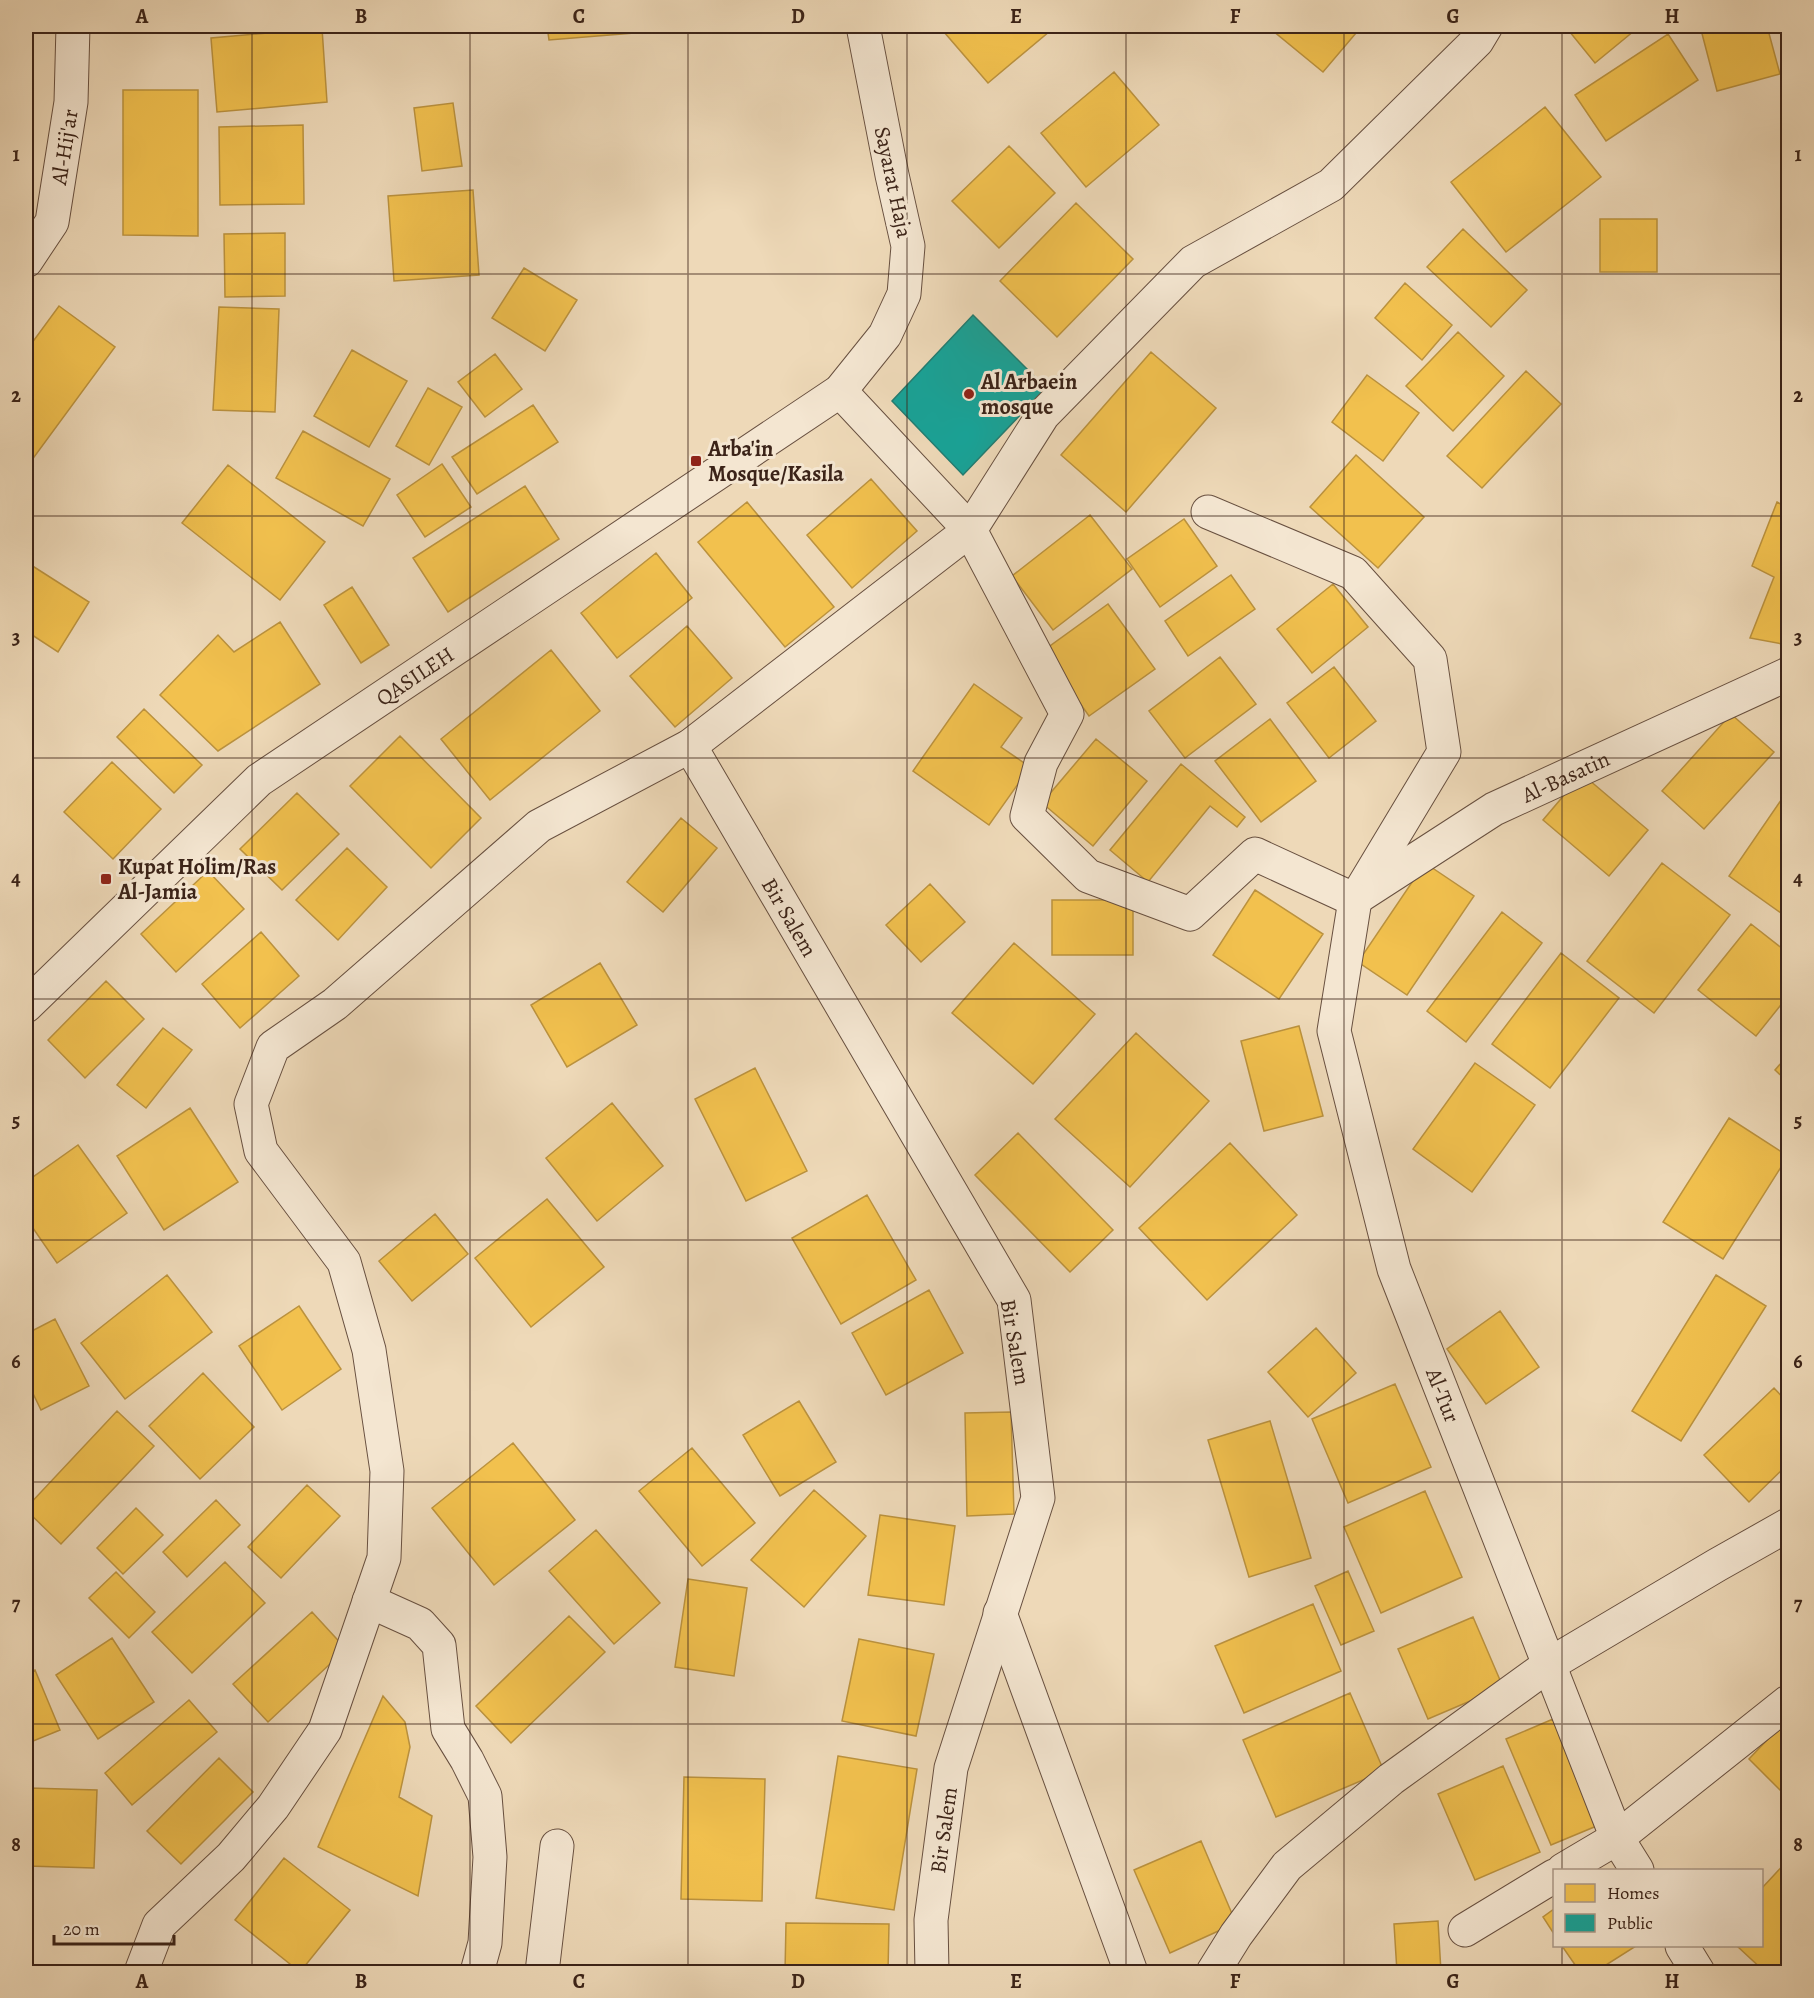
<svg xmlns="http://www.w3.org/2000/svg" width="1814" height="1998" viewBox="0 0 1814 1998" font-family="Alegreya,serif">
	<rect width="100%" height="100%" fill="#eed9b8"/>
	<filter id="stains"><feTurbulence type="fractalNoise" baseFrequency=".00333" numOctaves="4"/><feColorMatrix values="0 0 0 0 .2 0 0 0 0 .09 0 0 0 0 .02 0 0 0 .5 -.17"/></filter>
	<radialGradient id="worn" r=".72"><stop offset=".6" stop-color="#630" stop-opacity="0"/><stop offset="1" stop-color="#630" stop-opacity=".3"/></radialGradient>
	<path fill="#f2c14e" stroke="#bb923e" stroke-width="1.5" d="M198,26h34l-34,2z
		M547,26h98l1,6 -97,8z
		M951,26h105l-68,57 -44,-51z
		M1267,26h95l-39,46z
		M1565,26h75l-45,37z
		M1700,26h67l13,48 -63,17z
		M322,28l5,74 -110,10 -6,-74z
		M1668,34l30,46 -92,61 -31,-46z
		M1114,72l45,53 -73,62 -45,-54z
		M123,90h75v146l-75,-1z
		M453,103l9,63 -40,5 -8,-63z
		M1545,107l56,70 -95,75 -55,-70z
		M303,125l1,79 -84,1 -1,-78z
		M1009,146l46,47 -56,55 -47,-47z
		M473,190l6,85 -85,6 -6,-85z
		M1076,203l57,56 -76,78 -57,-56z
		M1600,219h57v53h-57z
		M1463,229l64,61 -36,37 -64,-60z
		M285,233v63l-60,1 -1,-63z
		M524,268l53,32 -32,51 -53,-33z
		M1405,283l47,42 -30,35 -47,-42z
		M59,306l56,41 -89,121v-117z
		M219,307l60,2 -4,103 -62,-2z
		M1458,332l46,44 -51,55 -47,-45z
		M352,350l55,31 -38,66 -55,-31z
		M1151,352l65,56 -90,104 -65,-57z
		M495,354l27,35 -37,28 -27,-35z
		M1526,371l35,33 -79,84 -35,-32z
		M1367,375l52,38 -36,48 -51,-39z
		M428,388l34,19 -33,58 -33,-19z
		M533,405l25,37 -81,52 -25,-37z
		M303,431l87,48 -27,47 -87,-48z
		M1356,455l68,62 -46,51 -68,-61z
		M442,464l29,43 -46,30 -28,-42z
		M228,465l97,77 -45,58 -98,-77z
		M871,479l46,52 -65,57 -45,-53z
		M525,486l34,53 -111,73 -35,-54z
		M747,502l87,105 -49,40 -87,-105z
		M1777,502l11,6v137l-38,-7 24,-61 -22,-11z
		M1090,515l42,54 -79,61 -41,-54z
		M1184,519l33,47 -57,41 -33,-48z
		M656,553l36,45 -75,60 -36,-45z
		M31,565l58,37 -31,50 -32,-21v-58z
		M1231,575l24,34 -67,47 -23,-35z
		M1333,584l35,43 -56,46 -35,-44z
		M352,587l37,58 -28,18 -37,-58z
		M1108,604l47,65 -66,47 -46,-65z
		M280,622l40,62 -102,67 -58,-56 58,-60 16,17z
		M687,626l45,52 -57,49 -45,-51z
		M551,650l49,61 -110,89 -49,-61z
		M1220,657l36,47 -71,54 -36,-47z
		M1334,667l42,54 -47,37 -42,-55z
		M974,684l48,34 -21,29 29,20 -41,58 -76,-54z
		M144,709l58,56 -28,28 -57,-56z
		M1731,714l43,38 -70,77 -42,-38z
		M1270,719l46,62 -55,41 -46,-61z
		M400,736l81,82 -50,50 -81,-82z
		M1096,739l51,42 -54,65 -51,-43z
		M112,762l49,47 -48,50 -49,-47z
		M1181,764l64,53 -8,10 -27,-21 -62,76 -38,-32z
		M1582,774l66,56 -39,46 -66,-56z
		M1788,790v128l-59,-42z
		M297,793l42,41 -57,56 -42,-41z
		M681,818l36,30 -54,64 -36,-30z
		M347,848l40,39 -49,53 -42,-40z
		M1425,863l49,33 -67,99 -49,-33z
		M1662,863l68,52 -76,98 -67,-52z
		M208,871l36,38 -68,63 -35,-38z
		M930,884l35,38 -44,40 -35,-37z
		M1255,890l68,44 -44,65 -66,-44z
		M1052,900h81v55h-81z
		M1502,912l40,31 -76,99 -39,-31z
		M1751,924l37,29v43l-32,40 -58,-46z
		M261,932l38,44 -59,52 -38,-44z
		M1014,943l81,71 -62,70 -81,-71z
		M1561,953l58,45 -69,90 -58,-44z
		M600,963l37,62 -70,42 -36,-62z
		M106,981l38,38 -59,59 -37,-38z
		M1299,1026l24,90 -59,15 -23,-90z
		M163,1028l29,22 -46,58 -29,-23z
		M1136,1033l73,68 -79,86 -75,-68z
		M1788,1055v27l-13,-12z
		M1475,1063l60,42 -63,87 -59,-43z
		M755,1068l52,103 -61,30 -51,-102z
		M612,1103l51,63 -66,55 -51,-63z
		M190,1108l48,74 -74,48 -47,-74z
		M1729,1118l59,38 -65,103 -60,-37z
		M1018,1133l95,97 -43,42 -95,-97z
		M1230,1143l67,72 -90,85 -68,-72z
		M78,1145l49,68 -70,50 -31,-45v-36z
		M867,1195l49,85 -75,44 -49,-86z
		M547,1199l57,68 -73,60 -56,-69z
		M435,1214l33,40 -56,47 -33,-40z
		M167,1275l45,57 -87,67 -44,-56z
		M1716,1275l50,31 -85,135 -49,-30z
		M929,1290l34,63 -77,42 -34,-62z
		M299,1306l42,63 -59,41 -43,-64z
		M1500,1311l39,56 -53,37 -39,-55z
		M55,1319l34,67 -48,24 -15,-31v-45z
		M1316,1328l40,45 -48,44 -40,-45z
		M203,1373l51,54 -54,52 -51,-53z
		M1395,1384l36,83 -83,36 -36,-84z
		M1774,1388l14,15v61l-39,38 -45,-47z
		M799,1401l37,61 -56,34 -37,-61z
		M117,1411l37,35 -93,98 -35,-34v-2z
		M1011,1412l3,102 -47,2 -2,-103z
		M1270,1421l41,137 -62,19 -41,-137z
		M513,1443l62,77 -81,65 -62,-77z
		M692,1448l63,75 -53,43 -63,-75z
		M307,1485l33,31 -59,62 -33,-31z
		M814,1490l52,46 -62,71 -53,-47z
		M1425,1491l37,86 -81,36 -37,-86z
		M216,1500l24,25 -53,52 -24,-25z
		M136,1508l27,27 -40,39 -26,-26z
		M880,1515l75,11 -11,79 -76,-10z
		M596,1530l64,73 -46,41 -65,-73z
		M225,1562l40,41 -73,70 -40,-41z
		M1348,1571l26,60 -33,14 -26,-59z
		M116,1572l39,40 -26,26 -40,-40z
		M688,1579l59,9 -13,88 -59,-9z
		M1313,1604l28,67 -97,42 -29,-67z
		M312,1612l34,37 -78,73 -35,-38z
		M569,1616l36,36 -94,91 -35,-37z
		M1473,1617l30,70 -75,32 -30,-70z
		M112,1638l42,64 -56,37 -42,-64z
		M859,1639l75,15 -18,82 -74,-15z
		M35,1670l25,60 -34,14v-70z
		M1350,1693l34,78 -108,46 -33,-77z
		M383,1696l22,26 5,25 -11,50 33,19 -14,80 -100,-49z
		M189,1700l28,32 -85,73 -27,-32z
		M1788,1718v80l-39,-39z
		M1553,1719l46,106 -48,20 -45,-106z
		M838,1756l79,13 -23,141 -78,-12z
		M219,1758l34,34 -72,72 -34,-33z
		M1503,1766l37,86 -65,28 -37,-86z
		M684,1777l81,2 -3,122 -81,-2z
		M29,1788l68,2 -3,78 -67,-2z
		M1201,1841l35,82 -66,30 -36,-83z
		M284,1858l66,52 -50,62 -65,-52z
		M1788,1860v112h-23l-28,-26h25v-58z
		M1554,1909v25l-11,-17z
		M1438,1921l3,51h-44l-3,-48z
		M786,1923l103,1 -1,48h-103z
		M1562,1946h74l-41,26h-15z"/>
	<path fill="#17a398" stroke="#227d72" stroke-width="1.5" d="M973,315l73,73 -83,87 -71,-74z"/>
	<g fill="none" stroke-linecap="round" stroke-linejoin="round">
		<defs>
			<g id="minor">
				<path id="s1" d="M26,261l26,-39 19,-120 2,-76"/>
				<path id="s2" d="M1208,512l145,61 77,86 14,93 -89,148 -21,131 60,238 223,569 20,32"/>
				<path id="s3" d="M690,746l324,554 24,198 -87,270 -20,152 1,52"/>
				<path id="s4" d="M1361,895l133,-86 294,-135"/>
				<path d="M1355,900l-100,-46 -65,60 -102,-38 -61,-60 14,-53 26,-49 -97,-184 73,-115 150,-153 138,-77 146,-144 9,-15"/>
				<path d="M369,1601l51,23 19,21 9,84 19,31 18,36 5,61 -5,86 -8,29"/>
				<path d="M1000,1613l131,359"/>
				<path d="M1563,1870l54,-32 171,-136"/>
				<path d="M1465,1930l89,-54"/>
				<path d="M1682,1946l16,26"/>
				<path d="M141,1972l18,-47 72,-68 42,-50 52,-77 59,-172 3,-87 -18,-121 -25,-88 -83,-111 -10,-47 22,-57 62,-43 204,-178 151,-80 280,-216 -130,-139"/>
				<path d="M542,1972l15,-126"/>
				<path d="M1213,1972l23,-37 51,-69 104,-87 159,-115 167,-99 71,-40"/>
			</g>
			<g id="tertiary">
				<path id="s5" d="M26,1006l233,-226 581,-389 45,-56 19,-41 4,-48 -16,-71 -29,-149"/>
			</g>
		</defs>
		<use href="#minor" stroke="#685040" stroke-width="35"/>
		<use href="#tertiary" stroke="#685040" stroke-width="35"/>
		<use href="#minor" stroke="#f4e6d1" stroke-width="33"/>
		<use href="#tertiary" stroke="#f4e6d1" stroke-width="33"/>
	</g>
	<path fill="none" stroke="#3b2318" stroke-width="1.5" stroke-opacity="0.55" d="M252,26v1946M470,26v1946M688,26v1946M907,26v1946M1126,26v1946M1344,26v1946M1562,26v1844M26,274h1762M26,516h1762M26,758h1762M26,999h1762M26,1240h1762M26,1482h1762M26,1724h1762M1562,1946v26"/>
	<g fill="#8f2418" stroke="#f4e6d1" stroke-width="2">
		<circle cx="969" cy="394" r="6"/>
		<rect x="690" y="455" width="12" height="12" rx="3"/>
		<rect x="100" y="873" width="12" height="12" rx="3"/>
	</g>
	<g text-anchor="middle" stroke-width="6" stroke-linejoin="round" paint-order="stroke">
		<g font-size="22" fill="#3b2318" stroke="#f4e6d1">
			<text dy="8" stroke="none"><textPath href="#s1" startOffset="123">Al-Hij'ar</textPath></text>
			<text transform="translate(894 182) rotate(78)" y="8">Sayarat Haja</text>
			<text dy="8" stroke="none"><textPath href="#s5" startOffset="512">QASILEH</textPath></text>
			<text dy="8" stroke="none"><textPath href="#s4" startOffset="237">Al-Basatin</textPath></text>
			<text dy="8" stroke="none"><textPath href="#s3" startOffset="198">Bir Salem</textPath></text>
			<text transform="translate(1016 1342) rotate(80)" y="8">Bir Salem</text>
			<text dy="8" stroke="none"><textPath href="#s2" startOffset="1053">Al-Tur</textPath></text>
			<text transform="translate(943 1830) rotate(-82)" y="8">Bir Salem</text>
		</g>
		<g font-size="22" font-weight="bold" fill="#3b2318" stroke="#f4e6d1" text-anchor="start">
			<text x="981" y="389">Al Arbaein<tspan x="981" dy="25">mosque</tspan></text>
			<text x="708" y="456">Arba'in<tspan x="708" dy="25">Mosque/Kasila</tspan></text>
			<text x="118" y="874">Kupat Holim/Ras<tspan x="118" dy="25">Al-Jamia</tspan></text>
		</g>
	</g>
	<rect width="1814" height="1998" fill="none" stroke="#eed9b8" stroke-width="66"/>
	<rect x="1553" y="1869" width="210" height="78" fill="#f4e6d1" stroke="#aa9887" stroke-width="1.5"/>
	<rect x="1565" y="1884" width="30" height="18" fill="#f2c14e" stroke="#aa9887" stroke-width="1.5"/>
	<text x="1607" y="1899" font-size="18" fill="#3b2318">Homes</text>
	<rect x="1565" y="1914" width="30" height="18" fill="#17a398" stroke="#aa9887" stroke-width="1.5"/>
	<text x="1607" y="1929" font-size="18" fill="#3b2318">Public</text>
	<path d="M54 1935v9h120v-9" fill="none" stroke="#3b2318" stroke-width="3"/>
	<text x="63" y="1935" font-size="18" fill="#3b2318" stroke="#f4e6d1" stroke-width="4.5" paint-order="stroke">20 m</text>
	<rect x="33" y="33" width="1748" height="1932" fill="none" stroke="#3b2318" stroke-width="2"/>
	<g font-size="20" text-anchor="middle" font-weight="bold" fill="#3b2318">
		<text x="142" y="23">A</text>
		<text x="361" y="23">B</text>
		<text x="579" y="23">C</text>
		<text x="798" y="23">D</text>
		<text x="1016" y="23">E</text>
		<text x="1235" y="23">F</text>
		<text x="1453" y="23">G</text>
		<text x="1672" y="23">H</text>
		<text x="16" y="161">1</text>
		<text x="1798" y="161">1</text>
		<text x="16" y="402">2</text>
		<text x="1798" y="402">2</text>
		<text x="16" y="644">3</text>
		<text x="1798" y="644">3</text>
		<text x="16" y="885">4</text>
		<text x="1798" y="885">4</text>
		<text x="16" y="1127">5</text>
		<text x="1798" y="1127">5</text>
		<text x="16" y="1368">6</text>
		<text x="1798" y="1368">6</text>
		<text x="16" y="1610">7</text>
		<text x="1798" y="1610">7</text>
		<text x="16" y="1851">8</text>
		<text x="1798" y="1851">8</text>
		<text x="142" y="1988">A</text>
		<text x="361" y="1988">B</text>
		<text x="579" y="1988">C</text>
		<text x="798" y="1988">D</text>
		<text x="1016" y="1988">E</text>
		<text x="1235" y="1988">F</text>
		<text x="1453" y="1988">G</text>
		<text x="1672" y="1988">H</text>
	</g>
	<rect width="100%" height="100%" filter="url(#stains)"/>
	<rect width="100%" height="100%" fill="url(#worn)"/>
</svg>
